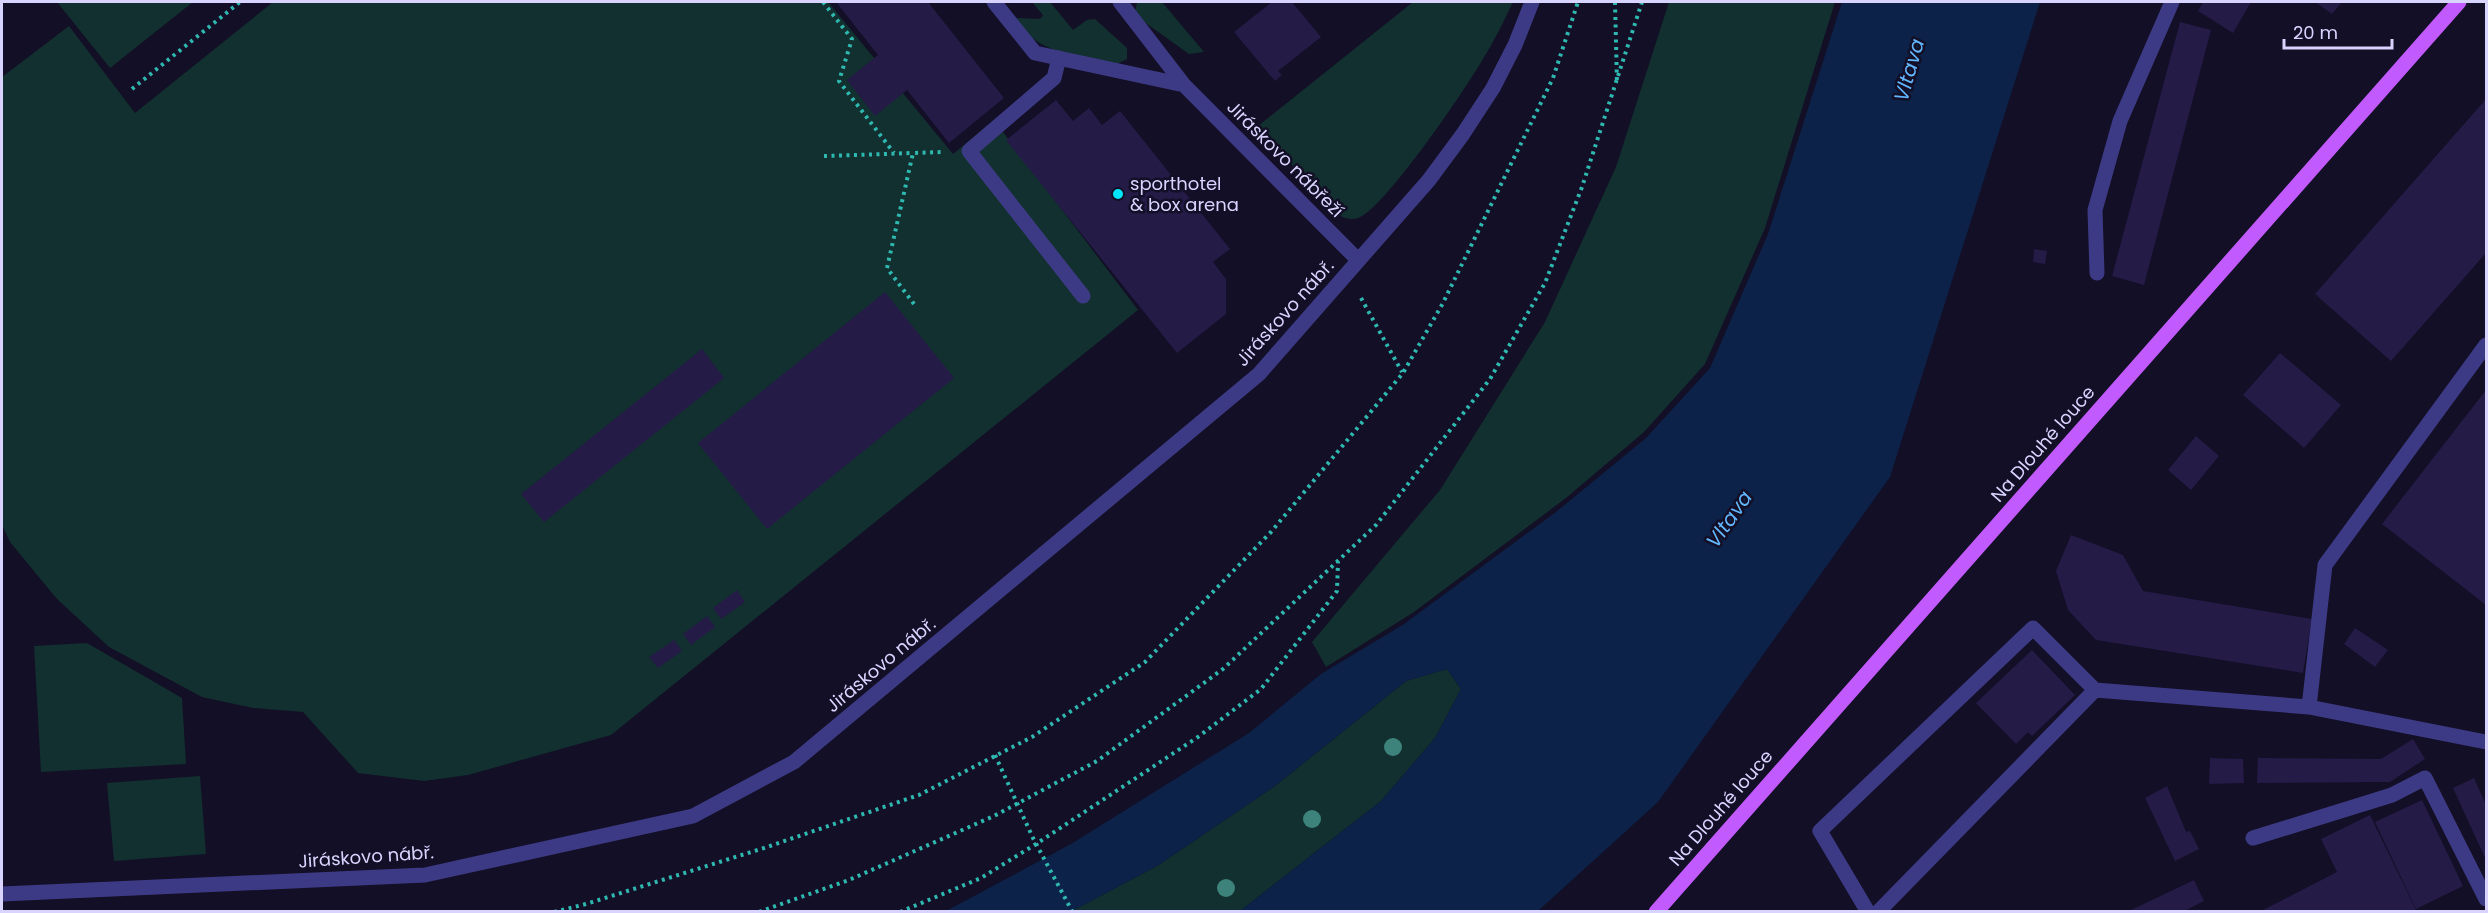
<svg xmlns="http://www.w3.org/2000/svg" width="2488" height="913" viewBox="0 0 2488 913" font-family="Poppins,sans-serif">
	<rect width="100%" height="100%" fill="#130f26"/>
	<path fill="#12302f" d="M57,2h136l-83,66z
		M273,2h555l125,152 41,-34 144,190 -527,425 -143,40 -44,6 -66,-8 -55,-61 -50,-4 -51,-11 -93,-50 -52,-48 -47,-57 -8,-17v-448l67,-51 66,87z
		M1032,2h18l23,28 14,-10 8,-1 32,29v11l-14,7c-28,-7 -86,-16 -96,-48l23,1 3,-4z
		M1137,2h25l42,50 -15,2 -49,-35 -5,-6z
		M1413,2h100c-9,19 -19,39 -30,57 -16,28 -100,152 -125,159 -11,3 -17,-2 -26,-7l-74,-85z
		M1669,2h166l-70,226 -60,136 -61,68 -78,66 -152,114 -88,55 -14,-25 128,-152 105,-168 71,-155z
		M87,643l95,55 4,66 -145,8 -7,-126z
		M1447,669l14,20 -26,49 -54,63 -141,110 -170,1 87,-46 118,-80 131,-105z
		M200,776l6,78 -92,7 -7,-78z"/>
	<path fill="#0c2248" d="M1842,2h198l-150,475 -232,325 -120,109h-298l141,-110 54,-63 26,-49 -14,-20 -41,12 -131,105 -118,80 -85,45h-126l125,-67 178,-111 72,-59 83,-50 152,-112 90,-74 64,-70 58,-134z"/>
	<path fill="#241b47" d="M836,2h92l76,96 -55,45 -42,-53 -32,26 -28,-36 31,-25z
		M1272,2h20l29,35 -43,34 4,4 -7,6 -41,-49z
		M2203,2h48l-18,31 -35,-22z
		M2315,2h27l-10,12z
		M2180,22l31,8 -67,255 -32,-9z
		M2486,99v154l-95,108 -76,-67z
		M1056,100l17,21 16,-13 13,17 18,-14 110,138 -17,13 13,17v35l-49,39 -171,-213z
		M2034,249l13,2 -2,13 -12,-2z
		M885,292l69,86 -187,151 -69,-86z
		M702,349l22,29 -180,144 -23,-28z
		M2280,353l61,52 -37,43 -61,-53z
		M2486,390v215l-104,-81z
		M2196,436l23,20 -28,34 -23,-20z
		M2071,535l52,20 20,36 169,28 -9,54 -207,-33 -28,-30 -12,-39z
		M737,590l8,12 -24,17 -8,-11z
		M707,616l8,11 -24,18 -8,-11z
		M2355,628l33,22 -13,17 -31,-23z
		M674,640l8,11 -24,17 -9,-11z
		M2032,650l43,45 -43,41 -4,-4 -12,12 -40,-41z
		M2413,739l12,20 -35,23 -133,1 1,-25 123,1z
		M2210,758l33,1 1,24 -35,1z
		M2474,778l12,27v55l-33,-72z
		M2167,786l19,46 4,-1 9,18 -24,12 -30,-63z
		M2422,800l41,86 -47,23 -41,-87z
		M2370,815l47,97h-158l78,-40 -16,-33z
		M2194,880l10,21 -22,11h-55z"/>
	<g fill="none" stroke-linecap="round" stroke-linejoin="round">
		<path stroke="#2fb8b0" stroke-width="4" stroke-dasharray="3 4.5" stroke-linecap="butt" d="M823,2l29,37 -13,42 55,72
			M1615,2l2,81
			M132,89l108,-87
			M824,156l89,-3
			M1361,298l41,74
			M914,304l-27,-36 26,-115 31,-1
			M995,755l38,83 39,73
			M554,912l32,-8 178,-56 155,-53 113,-58 113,-75 126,-130 132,-159 40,-70 110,-225 25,-76
			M759,912l90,-32 145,-64 103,-55 126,-92 153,-144 114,-146 55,-96 37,-96 60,-185
			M900,912l81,-34 55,-34 162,-107 63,-48 76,-98 1,-29"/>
		<path stroke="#3d3a85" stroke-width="15" d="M994,2l41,51 149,32
			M1120,2l64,83 174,175
			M1059,58l-5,20 -85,73 114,145
			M2097,273l-2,-63 25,-89 52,-119
			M2309,707l177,35
			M2253,838l139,-43 33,-17 61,121
			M2,894l423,-19 268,-59 101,-54 465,-388 170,-194 34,-46 30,-46 22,-43 17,-43
			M1868,912l-48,-81 213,-203 62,62
			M1878,912l217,-222 214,17 16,-142 161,-220"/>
		<path stroke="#c25bff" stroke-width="15" d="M1656,912l803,-910"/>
	</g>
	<g fill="#3d827b">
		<circle cx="1393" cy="747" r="9"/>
		<circle cx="1312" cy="819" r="9"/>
		<circle cx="1226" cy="888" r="9"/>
	</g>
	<circle fill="#00e5ff" stroke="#130f26" stroke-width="2" cx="1118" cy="194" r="6"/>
	<g text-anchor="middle" stroke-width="5" stroke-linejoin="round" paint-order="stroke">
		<g font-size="18" fill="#d9d4ff" stroke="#130f26">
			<text transform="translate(1285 159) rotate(45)" y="6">Jiráskovo nábřeží</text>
			<text transform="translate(1285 313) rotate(-48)" y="6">Jiráskovo nábř.</text>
			<text transform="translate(2043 444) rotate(-49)" y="6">Na Dlouhé louce</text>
			<text transform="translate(881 665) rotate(-40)" y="6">Jiráskovo nábř.</text>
			<text transform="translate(1721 808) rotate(-49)" y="6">Na Dlouhé louce</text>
			<text transform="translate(366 857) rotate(-4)" y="6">Jiráskovo nábř.</text>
		</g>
		<g font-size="18" fill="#d9d4ff" stroke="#130f26" text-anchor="start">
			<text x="1130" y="190">sporthotel<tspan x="1130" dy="21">&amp; box arena</tspan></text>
		</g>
		<g font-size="20" font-style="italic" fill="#62b6ff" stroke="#130f26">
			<text transform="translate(1909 70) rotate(-74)" y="7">Vltava</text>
			<text transform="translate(1729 519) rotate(-55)" y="7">Vltava</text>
		</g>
	</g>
	<rect width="2488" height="913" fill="none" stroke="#d9d4ff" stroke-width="6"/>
	<path d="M2284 39v9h108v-9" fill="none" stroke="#d9d4ff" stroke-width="3"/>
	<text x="2293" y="39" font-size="18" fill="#d9d4ff" stroke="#130f26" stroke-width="4.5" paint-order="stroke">20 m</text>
</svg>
